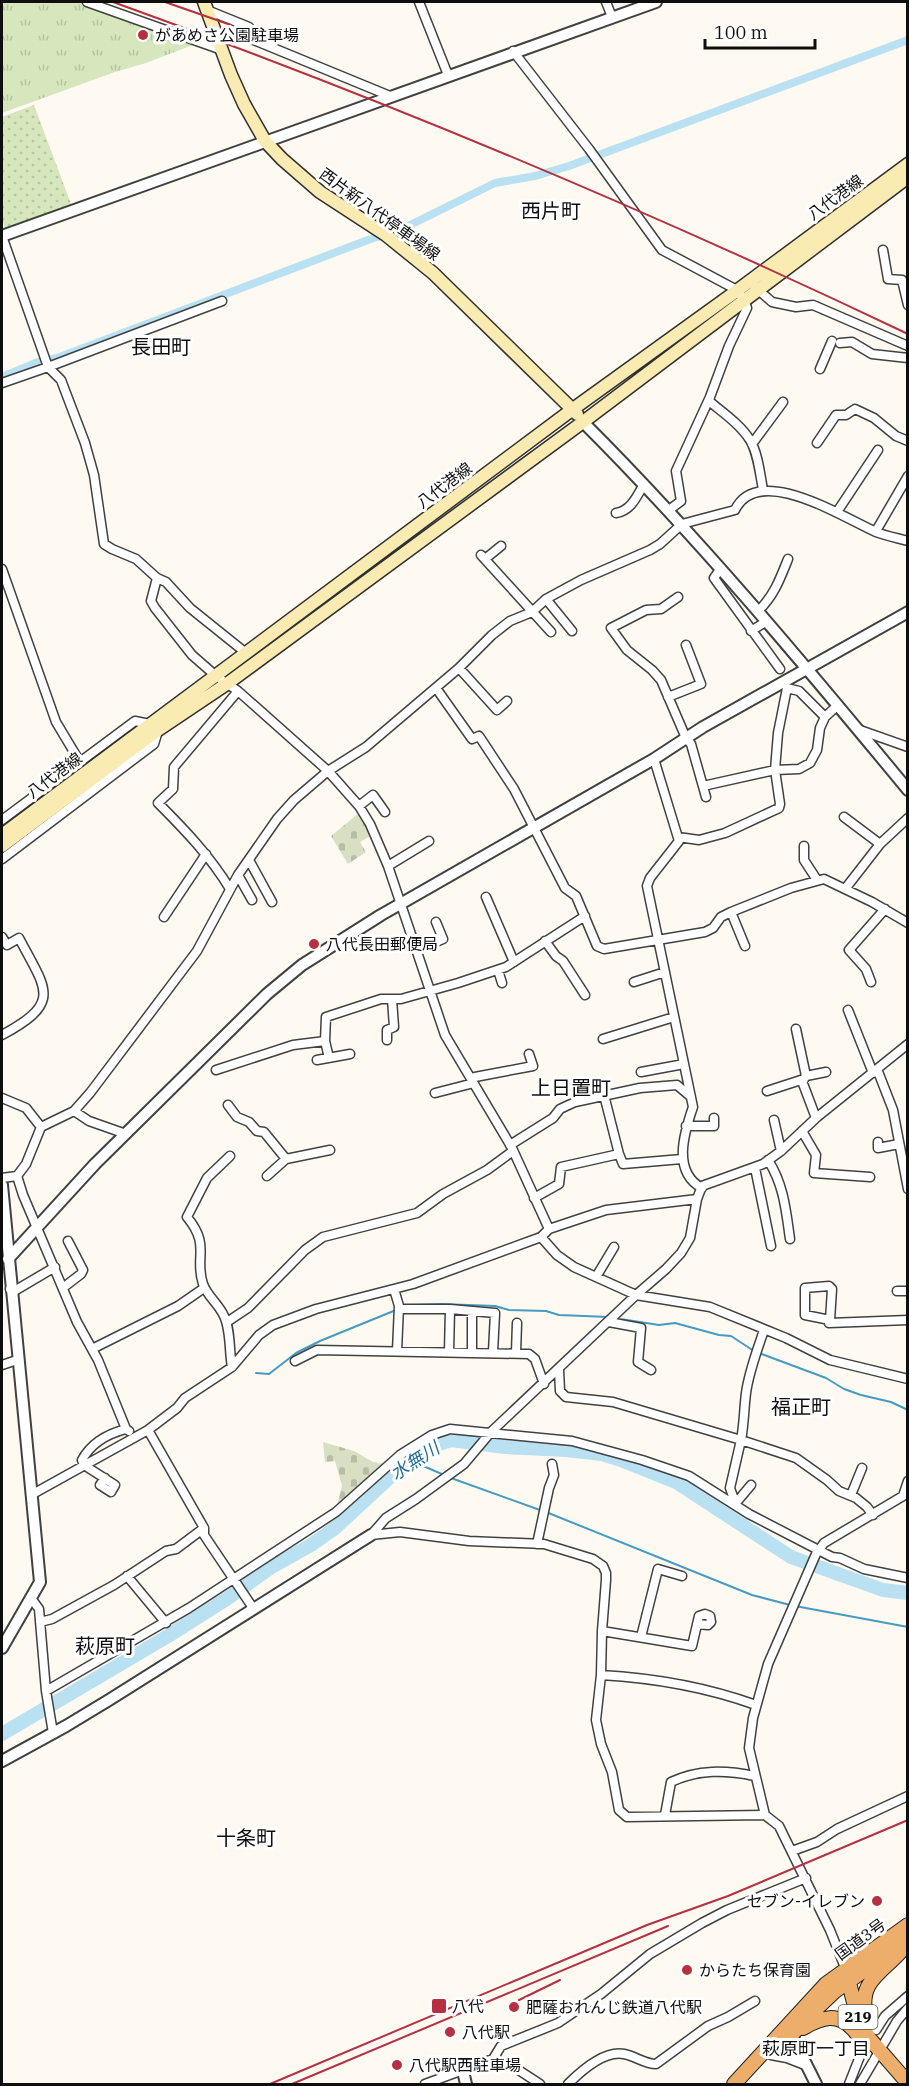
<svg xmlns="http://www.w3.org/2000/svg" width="909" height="2086" viewBox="0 0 909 2086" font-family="'IBM Plex Serif','Noto Sans JP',serif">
	<defs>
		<pattern id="grass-dots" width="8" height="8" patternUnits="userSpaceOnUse" patternTransform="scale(1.5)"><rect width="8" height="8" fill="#d6e6bd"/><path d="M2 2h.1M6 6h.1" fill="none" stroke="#b6c4a1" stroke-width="1.8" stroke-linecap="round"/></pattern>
		<pattern id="cemetery-stones" width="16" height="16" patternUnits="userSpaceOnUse" patternTransform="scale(1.5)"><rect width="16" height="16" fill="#d8dfc3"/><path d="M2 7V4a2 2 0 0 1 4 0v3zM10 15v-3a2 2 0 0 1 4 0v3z" fill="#b8bea6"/></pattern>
		<pattern id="park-tufts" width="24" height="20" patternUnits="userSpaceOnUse" patternTransform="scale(1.5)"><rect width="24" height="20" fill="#d6e6bd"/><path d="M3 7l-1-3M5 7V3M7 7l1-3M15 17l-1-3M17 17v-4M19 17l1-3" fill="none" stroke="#b6c4a1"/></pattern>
	</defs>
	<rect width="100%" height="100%" fill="#fefaf1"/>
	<path fill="url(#grass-dots)" d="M34,105l37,99 -66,25 -3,-10v-102z"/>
	<path fill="url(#cemetery-stones)" d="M359,813l13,22 -12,7 6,10 -18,12 -17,-28z
		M323,1442l31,9 19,11 11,2 -48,46 6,-24 -7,-25 -10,1z"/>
	<path fill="url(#park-tufts)" d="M2,2h80l43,13 73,28 -52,20 -31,9 -113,41z"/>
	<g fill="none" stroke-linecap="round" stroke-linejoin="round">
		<path stroke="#469bc3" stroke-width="2" d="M412,1305l29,-1 54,2 14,4 37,1 13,4 50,2
			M614,1318l45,7 16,-2 44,12 12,1 23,15
			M759,1353l67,25 18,11 17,6 30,7 17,8
			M256,1373l13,1 27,-21 24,-12 76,-31
			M412,1461l32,14
			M451,1478l89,32
			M546,1512l206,83 38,10
			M795,1606l113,21"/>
		<path stroke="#b9e1f2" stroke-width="8" d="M2,377l36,-15 19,-4 311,-118 34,-11 93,-46 40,-7 34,-10 339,-126"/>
		<path stroke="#b9e1f2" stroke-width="14" d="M2,1734l166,-98 60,-38 42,-30 41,-23 24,-17 55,-51 46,-32 15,-5 54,7 61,3 36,4 19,6 55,22 115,75 92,33 25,3"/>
		<defs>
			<path id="minor" d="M87,2l135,48
				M419,2l29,73
				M606,2l6,15
				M207,10l42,17 -5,9 146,60
				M513,51l76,98 73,101 75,40 7,10 3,8 -18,38 -19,51 -34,74 5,30 -12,9
				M2,236l46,131 13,13 24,63 9,32 10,69 8,5 24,10 21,19 -6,23 4,7 37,47 24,21 22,15 90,80 31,35 11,18 18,42 57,169 67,113 37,81
				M883,250l5,29 14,1 6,25
				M755,287l17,15 24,5 17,-2 95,41
				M840,343l12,-1 20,12 36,4
				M820,369l12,-28
				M2,383l46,-16 174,-66
				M709,401c13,11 31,23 41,39 8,13 10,34 13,50
				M817,443l19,-28h10l9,-6 19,9 22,18 12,5
				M752,444l31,-42
				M837,512l41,-62
				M616,513c15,-2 21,-17 28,-29
				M876,531l32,-55
				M481,555l70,77
				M485,559l16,-13
				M721,568l-7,10 66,91
				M2,569l54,153 24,40
				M157,578l9,4 24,26 56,45
				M678,597l-17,12 -15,1 -35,18 16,22 25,20 9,10 25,58 5,6 15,53
				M546,599l26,32
				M758,611c16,-15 22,-32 30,-52
				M751,631l16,-10
				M459,668l38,42 10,-9
				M436,688l36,51 7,-3 35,53 51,99 11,8 21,50 7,3 101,-17 8,-4 8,-11 10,-5 60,-24 33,-9 48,23 36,21
				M668,697l33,-13 -15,-39
				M857,729l51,18
				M654,759l25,82 -29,37 -3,8 46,221c-9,26 -21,65 9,81
				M703,786l72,-16 24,-1 11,-6 7,-13 3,-22 5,-11
				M359,806l14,-11 12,17
				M844,817l36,27
				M2,820l133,-99 15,3
				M678,837l21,3 26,-7 54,-25 1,-4 -5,-34 3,-37 9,-45 12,3 26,26 13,-12
				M804,846v14l13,20
				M2,859l152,-115 4,-13
				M249,860l23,42
				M388,866l41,-25
				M238,875l14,25
				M230,889c-20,-33 -45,-59 -72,-86l15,-14 1,-22 64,-76
				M845,889l35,-45 28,-26
				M486,897l28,65
				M731,912l14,34
				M164,917l42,-63
				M2,937l5,8 12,-7c27,52 44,64 -17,97
				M545,941l11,15 7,5 22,34
				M417,950l26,-11 -7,-17
				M498,970l4,13
				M634,982l31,-10
				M871,982l-5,-13 -17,-19 36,-41
				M848,1010l25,63
				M796,1029l10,47 -4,5 14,37
				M603,1039l71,-22
				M387,1040v-10l7,-3 -2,-28
				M329,1058l-4,-17 1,-24 55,-18h20l57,-16 48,-16 79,-51
				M317,1060l33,-6
				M877,1069l16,41 15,79
				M216,1070l77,-25 32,-4
				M641,1072l43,-8
				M806,1076l20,-4
				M767,1091l37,-12
				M435,1093l35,-9 5,-7 58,-11 -4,-12
				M604,1095l15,59
				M2,1098l24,10 15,19
				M228,1105l9,12 12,5 8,9 7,1 22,27
				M74,1111l15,10 37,13
				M774,1120l7,31
				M686,1126h28v-8
				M802,1131l14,24 -2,18 56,4
				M878,1142v6l21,-4
				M510,1145l43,-27 7,-9 15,-7 65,-14 37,-3 13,11
				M230,1156l-23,22 -20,39c24,29 7,40 16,67 4,12 16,20 21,32 7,14 5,36 8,51
				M768,1160c16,25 18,51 22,79
				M755,1168l16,78
				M267,1176l19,-17 44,-9
				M2,1178l15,-2
				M534,1198l25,-14 2,-17 58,-13 4,10 59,-5
				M541,1237l16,18 17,12 62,28 74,12 76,31 44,22 78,19
				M596,1277l18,-30
				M64,1287l17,-13 2,-4 -15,-29
				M10,1289l6,1 39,-23
				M394,1289l5,17 -2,45
				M897,1291h11
				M399,1309h51l45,4 -2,39
				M830,1320l2,-31 -3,-3 -24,2v27l25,5 -1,3 79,-3
				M227,1322l21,-14 57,-58 18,-13 94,-24 26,-19 44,-24 26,-19
				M609,1322l32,6 -3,34 13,8
				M92,1349l86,-43 26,-18
				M449,1352l1,-43
				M472,1352v-41
				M516,1353l1,-30
				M295,1361l22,-11 212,4 6,5 9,25
				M2,1365l15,-5
				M559,1370l1,21 6,6 47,5 128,38c3,-15 3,-31 5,-47 3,-22 11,-42 18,-63
				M126,1429l-28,-69 -21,-38 -54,-127 -6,-19 9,-12 15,-37 33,-16 16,-18 107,-142 41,-76 39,-56 17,-19 34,-29 38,-24 93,-79 33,-33 18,-14 22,-9 14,-13 35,-19 69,-30 10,-6 22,-20 53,-14c23,-48 109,8 141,22 10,4 21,6 32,9
				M148,1430l56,98v7l49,73
				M105,1478l-5,7 11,7 4,-7 -31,-20 -2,-5c9,-17 25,-26 44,-31l3,2
				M31,1495l117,-65 29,-22 8,-10 47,-31 27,-32 14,-10 43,-16 97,-25 128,-47 8,-8 57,-19 91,-11
				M851,1495l11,-27
				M735,1504l16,-19
				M736,1505l-6,-17 11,-48 55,18 31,22 12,11 17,7 11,9 6,8
				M371,1535l29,-3 69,9 75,3 49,15 10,7 3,7v7l-4,51 -1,44 -5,45 5,24 11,28 7,38 8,7 138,-2 14,11 51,104 16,40
				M371,1535l15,-17 30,-19 48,-35 27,-32 145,-137 30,-26 15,-16 9,-15 7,-39 5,-13 61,-22 18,-13 35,-33 92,-74
				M537,1544l12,-56 5,-13 -2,-11
				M127,1576l39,47
				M31,1598l8,11 7,82 7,42
				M40,1622l12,-3 62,-34 52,-34 10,-2 28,-21
				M602,1631l90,15 7,-30 6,-2 5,2 1,6 -3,3 -11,-1
				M641,1637l17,-68 24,7
				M601,1675c53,3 105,12 155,30
				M46,1691l143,-83 147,-96 64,-57 32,-20 18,-6 122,12 70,19 47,16 60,38 83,43 8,1 24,11 44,9
				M665,1815l6,-33c27,-13 55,-12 84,-6
				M765,1815l-16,-67 4,-30 15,-54 48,-110 8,-11 79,-47 5,-15
				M792,1851l25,-9 20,-13 71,-33
				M876,2030l9,-14 23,-20
				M771,2055l16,3 18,7
				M493,2059l21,8 26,17
				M425,2084l68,-25 8,-13 57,-23 43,-29 49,-40 52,-31 25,-13 79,-32
				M568,2084c13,-13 36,-34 56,-30 11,2 21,10 32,10l52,-38 20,-9 27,-16
				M849,2084l13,-33
				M860,2084l37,-63 11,-13"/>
			<path id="tertiary" d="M2,236l654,-234
				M583,422c116,116 220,241 325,368
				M2,1185l38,397 -38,66
				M8,1259l87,-95 172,-170 35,-29 79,-50 273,-156 49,-32 205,-115
				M2,1761l64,-35 43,-26 262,-165
				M788,2028l28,56
				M463,2071l3,13"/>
			<path id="secondary" d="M204,2l27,73 13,29 21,37 17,18 38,33 66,43 47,38 144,141
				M2,835l571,-426 158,-114 177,-131
				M2,846l156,-116 70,-47 355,-261 325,-245"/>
			<path id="trunk" d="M847,1975l11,43 10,19 40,46
				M866,2017c-8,-35 13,-42 34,-65
				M803,2028c19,-11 35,-16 51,2 4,5 7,10 13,14
				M777,2050l38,-40 20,-19 73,-52
				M734,2084l92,-100 82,-59"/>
		</defs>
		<use href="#minor" stroke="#414141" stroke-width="11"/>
		<use href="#tertiary" stroke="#414141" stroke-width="14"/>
		<use href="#secondary" stroke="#303030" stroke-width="15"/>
		<use href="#trunk" stroke="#1f1f1f" stroke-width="16"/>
		<use href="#minor" stroke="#fff" stroke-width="8"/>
		<use href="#tertiary" stroke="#fff" stroke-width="10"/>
		<use href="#secondary" stroke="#f9ebb1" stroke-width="12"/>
		<use href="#trunk" stroke="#ecae6a" stroke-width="14"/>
		<path stroke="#b53041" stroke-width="2" d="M113,2c270,97 535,208 795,332
			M165,2l66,23
			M519,2000l41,-20
			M270,2084l377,-159 81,-29 180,-76
			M292,2084l376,-158"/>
	</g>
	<g fill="#b53041" stroke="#fff" stroke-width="2">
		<circle cx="143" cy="35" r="6"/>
		<circle cx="314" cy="944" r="6"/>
		<circle cx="877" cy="1901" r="6"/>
		<circle cx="687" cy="1970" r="6"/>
		<rect x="431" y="1998" width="16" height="16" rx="3"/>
		<circle cx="514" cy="2007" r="6"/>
		<circle cx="450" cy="2032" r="6"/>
		<circle cx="397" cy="2065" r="6"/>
	</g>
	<g text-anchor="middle" stroke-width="6" stroke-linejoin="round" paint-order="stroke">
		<rect fill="#fff" stroke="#565656" stroke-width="1.5" x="838.5" y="2005" width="39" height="24" rx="4.5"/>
		<g font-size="15" font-weight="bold" fill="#0e0e0e">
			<text x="858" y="2022">219</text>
		</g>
		<g font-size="16" fill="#0e0e0e" stroke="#fff" text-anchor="start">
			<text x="155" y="41">があめさ公園駐車場</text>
			<text x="326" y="950">八代長田郵便局</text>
			<text x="865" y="1907" text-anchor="end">セブン-イレブン</text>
			<text x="699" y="1976">からたち保育園</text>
			<text x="452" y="2012">八代</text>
			<text x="526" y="2013">肥薩おれんじ鉄道八代駅</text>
			<text x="462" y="2038">八代駅</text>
			<text x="409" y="2071">八代駅西駐車場</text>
		</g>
		<g font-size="16" fill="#0e0e0e" stroke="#fff">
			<text transform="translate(835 197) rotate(-36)" y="6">八代港線</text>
			<text transform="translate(380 214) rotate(36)" y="6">西片新八代停車場線</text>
			<text transform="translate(444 485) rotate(-37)" y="6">八代港線</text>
			<text transform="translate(54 775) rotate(-37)" y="6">八代港線</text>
			<text transform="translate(860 1939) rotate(-36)" y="6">国道3号</text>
		</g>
		<g font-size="18" font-style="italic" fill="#206d97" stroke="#fff">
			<text transform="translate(415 1461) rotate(-33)" y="6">水無川</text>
		</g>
		<g font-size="18" fill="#0e0e0e" stroke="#fff">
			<text x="816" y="2055">萩原町一丁目</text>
		</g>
		<g font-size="20" fill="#0e0e0e" stroke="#fff">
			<text x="551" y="218">西片町</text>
			<text x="161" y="354">長田町</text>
			<text x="571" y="1095">上日置町</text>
			<text x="801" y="1414">福正町</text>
			<text x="105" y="1653">萩原町</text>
			<text x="246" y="1845">十条町</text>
		</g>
	</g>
	<rect width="909" height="2086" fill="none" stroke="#0e0e0e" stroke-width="6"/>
	<path d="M705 39v9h110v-9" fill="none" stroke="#0e0e0e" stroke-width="3"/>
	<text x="714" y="39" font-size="18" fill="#0e0e0e" stroke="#ffffff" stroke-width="4.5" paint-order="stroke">100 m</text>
</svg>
